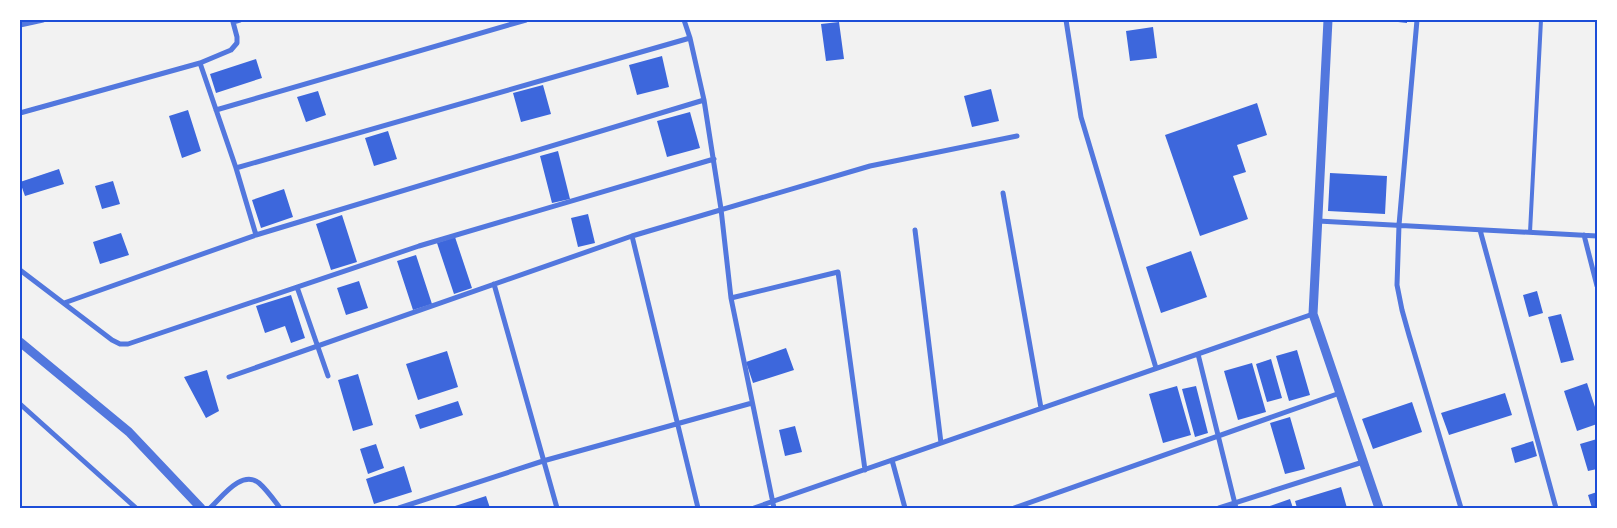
<svg xmlns="http://www.w3.org/2000/svg" width="1617" height="528" viewBox="0 0 1617 528" font-family="Cabin,sans-serif">
	<rect width="100%" height="100%" fill="#f2f2f2"/>
	<path fill="#3d67dc" d="M1389,20h18v3l-18,-2z
		M839,22l5,37 -18,2 -5,-37z
		M1153,27l4,31 -27,3 -4,-30z
		M662,56l7,31 -32,8 -8,-30z
		M256,59l6,19 -46,15 -6,-19z
		M543,85l8,29 -30,8 -8,-29z
		M991,89l8,32 -27,6 -8,-31z
		M318,91l8,24 -20,7 -9,-25z
		M1257,103l10,32 -30,10 9,27 -13,4 15,43 -48,17 -35,-101z
		M188,110l13,41 -19,7 -13,-42z
		M690,112l10,36 -33,9 -10,-36z
		M388,131l9,28 -23,7 -9,-28z
		M558,151l12,48 -18,4 -12,-47z
		M59,169l5,15 -39,12 -5,-14z
		M1330,173l57,3 -2,38 -57,-3z
		M113,181l7,23 -18,5 -7,-23z
		M284,189l9,28 -32,11 -9,-28z
		M588,214l7,29 -17,4 -7,-29z
		M342,215l15,47 -26,8 -15,-46z
		M121,233l8,22 -29,9 -7,-22z
		M455,237l17,51 -18,6 -17,-51z
		M1191,251l16,46 -46,16 -15,-46z
		M416,255l16,49 -19,6 -16,-49z
		M359,281l9,27 -22,7 -9,-27z
		M1537,291l6,22 -14,4 -6,-22z
		M291,295l14,43 -14,5 -6,-17 -20,7 -9,-27z
		M1561,314l13,46 -13,3 -13,-46z
		M786,348l8,22 -41,13 -7,-21z
		M1297,350l13,45 -21,6 -13,-45z
		M447,351l11,36 -40,13 -12,-36z
		M1271,359l11,39 -15,4 -11,-38z
		M1252,363l14,49 -28,8 -14,-49z
		M207,370l12,41 -13,7 -22,-41z
		M358,374l15,51 -20,6 -15,-51z
		M1587,383l10,30v11l-20,7 -13,-40z
		M1177,386l14,49 -28,8 -14,-49z
		M1196,386l12,47 -13,4 -13,-48z
		M1505,393l7,22 -63,20 -8,-22z
		M458,401l5,14 -43,14 -5,-14z
		M1412,402l10,30 -49,17 -11,-30z
		M1290,417l15,52 -20,5 -15,-51z
		M795,426l7,26 -17,4 -6,-26z
		M1597,439v30l-9,2 -8,-27z
		M1533,441l4,15 -22,7 -4,-15z
		M376,444l8,24 -16,6 -8,-25z
		M404,466l8,26 -38,12 -8,-25z
		M1341,487l6,21h-50l-2,-7z
		M1597,492v16h-5l-4,-13z
		M486,496l4,12h-34l-1,-2z
		M1290,499l3,9h-29z"/>
	<g fill="none" stroke-linecap="round" stroke-linejoin="round">
		<path stroke="#5277de" stroke-width="4" d="M1530,232l11,-212"/>
		<path stroke="#5277de" stroke-width="5" d="M684,20l6,18 14,62 17,109 10,89 43,210
			M1066,20l15,97 75,251
			M1417,20l-18,205 -2,60 5,25 7,25 52,173
			M20,25l23,-5
			M200,63l36,105
			M216,110l310,-90
			M20,113l180,-50 31,-13 6,-7v-6l-4,-15 7,-2
			M1003,193l38,215
			M1318,221l279,15
			M915,230l26,213
			M1480,230l76,278
			M256,235l-20,-67 454,-130
			M1584,235l13,51
			M632,236l66,272
			M20,270l92,70 8,4h8l291,-98 295,-87
			M494,284l63,224
			M297,287l31,89
			M731,298l107,-26 27,198
			M64,303l192,-68 448,-135
			M1198,354l38,154
			M229,377l403,-141 238,-70 147,-30
			M20,404l116,104
			M892,460l13,48
			M210,508c12,-11 32,-39 49,-25 8,7 15,17 21,25
			M399,508l144,-47 209,-58
			M754,508l559,-194
			M1014,508l326,-115
			M1219,508l144,-46"/>
		<path stroke="#5277de" stroke-width="9" d="M1328,20l-15,294 66,194
			M20,342l109,90 72,76"/>
	</g>
	<rect width="1617" height="528" fill="none" stroke="#ffffff" stroke-width="42"/>
	<rect x="21" y="21" width="1575" height="486" fill="none" stroke="#1d4ed8" stroke-width="2"/>
</svg>
